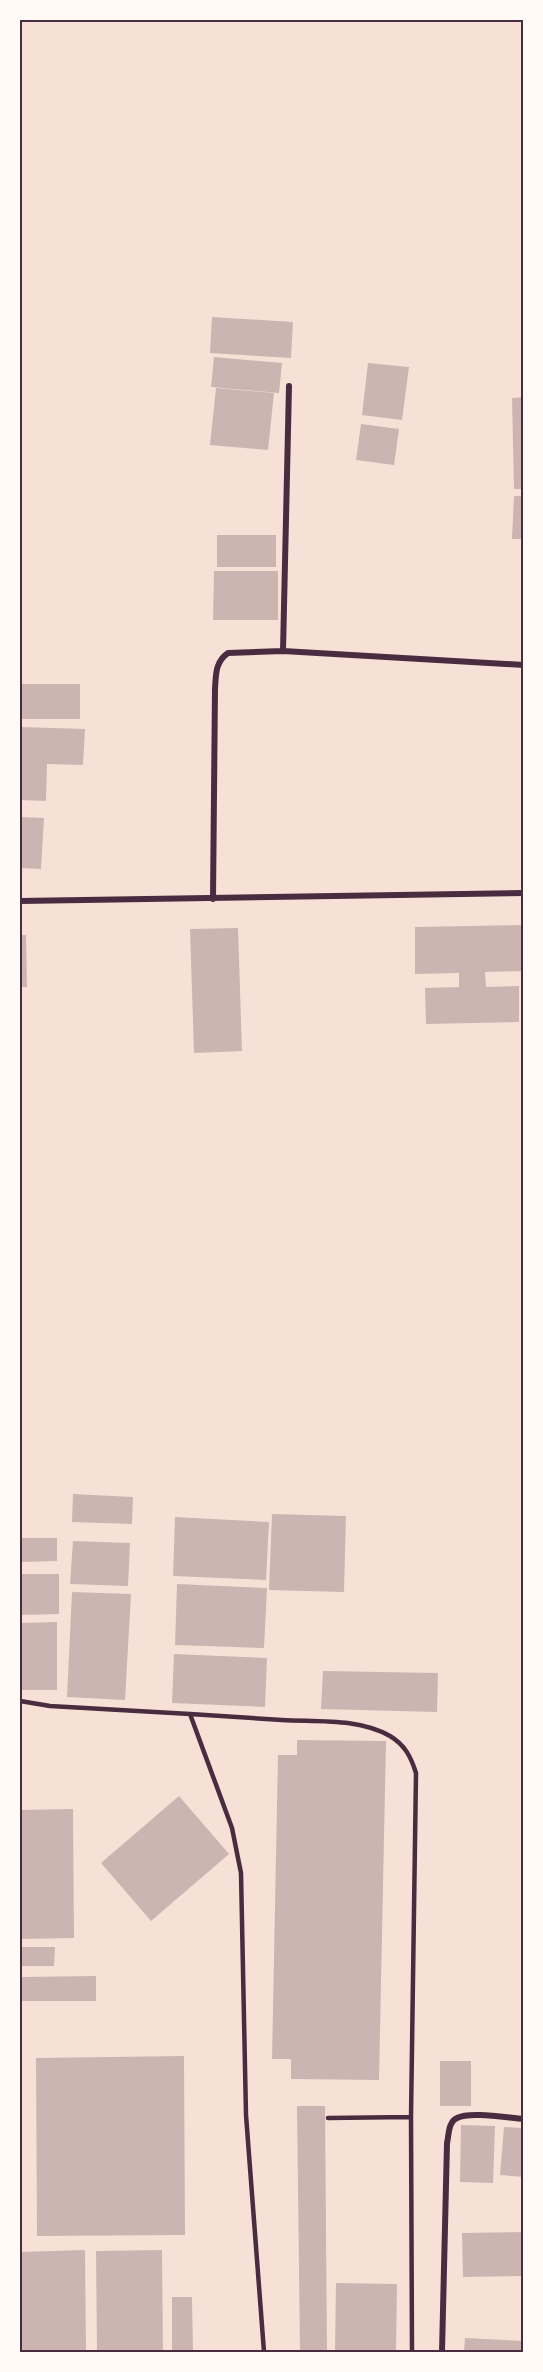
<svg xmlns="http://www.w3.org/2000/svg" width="543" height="2372" viewBox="0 0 543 2372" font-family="'PT Sans',sans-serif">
	<rect width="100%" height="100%" fill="#f7e1d7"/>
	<path fill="#ccb4b1" d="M212,317l81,5 -2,36 -81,-5z
		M214,357l68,6 -3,30 -68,-6z
		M368,363l41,4 -7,53 -40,-5z
		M216,388l58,5 -6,57 -58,-5z
		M524,397v92h-10l-2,-91z
		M361,424l38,5 -5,36 -38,-5z
		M514,496h10v43h-12z
		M217,535h59v32h-59z
		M214,571h64v49h-65z
		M20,684h60v35h-60z
		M20,727l65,2 -2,36 -36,-1 -1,37 -26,-1z
		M20,817l24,1 -3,51 -21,-1z
		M524,925v46l-39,1 1,15 33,-1v36l-93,2 -1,-36 34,-1v-14l-44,1v-47z
		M238,928l4,123 -48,2 -4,-124z
		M20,935h6l1,52h-7z
		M73,1494l60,3 -1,27 -60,-2z
		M272,1514l74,2 -2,76 -75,-2z
		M175,1517l94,5 -3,58 -93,-4z
		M20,1538h37v23l-37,1z
		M73,1541l57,2 -2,43 -58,-2z
		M20,1574h39v40l-39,1z
		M177,1584l90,4 -3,60 -89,-3z
		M72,1592l59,2 -6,106 -58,-3z
		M57,1622v68h-37v-67z
		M174,1654l93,4 -2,49 -93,-4z
		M323,1671l115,2 -1,39 -116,-3z
		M297,1740l89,1 -7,339 -88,-1v-20h-19l6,-304h19z
		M179,1796l50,58 -78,67 -50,-58z
		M73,1809l1,129 -54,1v-129z
		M20,1947h35l-1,19h-34z
		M96,1976v25h-76v-24z
		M184,2056l1,179 -148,1 -1,-178z
		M440,2061h31v45h-31z
		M297,2106h28l2,246h-27z
		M461,2125l34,1 -2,57 -33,-1z
		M504,2127l20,1v49l-24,-2z
		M523,2232l1,44 -61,1 -1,-44z
		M85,2250l1,102h-66v-100z
		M162,2250l1,102h-66l-1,-101z
		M336,2283l61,1 -1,68h-61z
		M172,2297h20l1,55h-21z
		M465,2338l59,3v11h-60z"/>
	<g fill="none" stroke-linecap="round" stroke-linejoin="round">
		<path stroke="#4a2c40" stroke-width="4.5" d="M20,1701l30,5 140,8 42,114 9,45 5,242 18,237
			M190,1714c31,2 62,4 92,6 36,2 76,-2 108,16 15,9 21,21 26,37l-5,344 1,235
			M328,2118l83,-1"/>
		<path stroke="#4a2c40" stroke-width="6" d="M283,651l6,-265
			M213,899l2,-210c1,-14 0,-27 13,-36l55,-2 241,14
			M20,901l504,-8
			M442,2352l5,-209c2,-8 1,-21 10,-25 13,-7 51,0 67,1"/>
	</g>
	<rect width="543" height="2372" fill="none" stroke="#fffaf5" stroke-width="42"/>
	<rect x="21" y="21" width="501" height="2330" fill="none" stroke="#4a2c40" stroke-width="2"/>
</svg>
